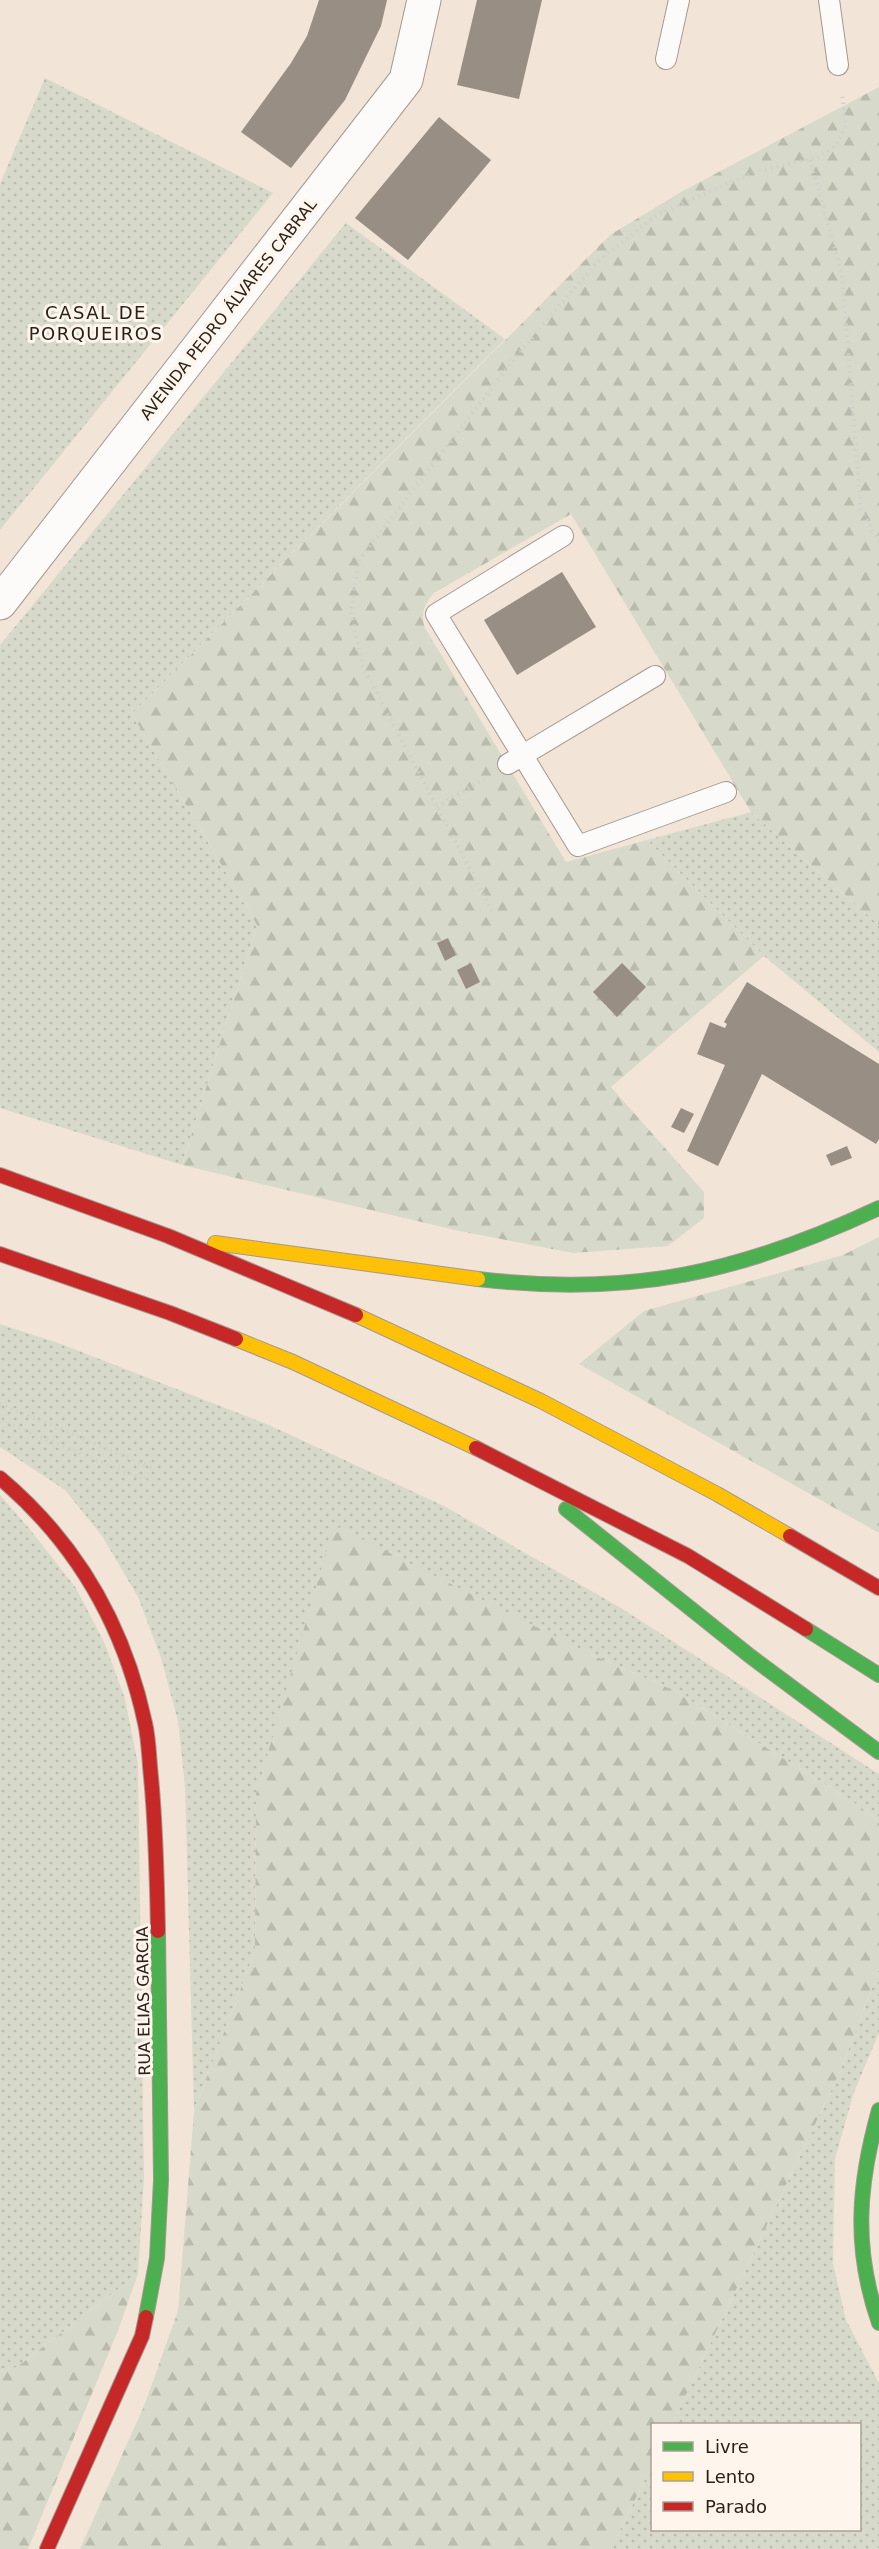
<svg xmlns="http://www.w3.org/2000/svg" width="879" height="2549" viewBox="0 0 879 2549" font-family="'DejaVu Sans',sans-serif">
	<defs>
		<pattern id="grass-dots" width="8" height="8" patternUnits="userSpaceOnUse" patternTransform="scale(1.5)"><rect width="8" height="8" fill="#d7daca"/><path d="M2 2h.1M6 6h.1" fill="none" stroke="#b9bbad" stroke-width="1.8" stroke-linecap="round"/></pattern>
		<pattern id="forest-firs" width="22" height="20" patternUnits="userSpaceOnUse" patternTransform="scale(1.5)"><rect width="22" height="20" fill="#d7daca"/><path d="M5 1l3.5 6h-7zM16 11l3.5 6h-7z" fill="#b9bbad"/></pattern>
	</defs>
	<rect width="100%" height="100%" fill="#f2e5d8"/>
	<path fill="url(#grass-dots)" d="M45,78l228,115 -273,337v-346z
		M346,223l159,116 -373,375 125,211 -75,240 -182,-57v-463z
		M751,812l128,113v127l-115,-96 -117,-116z
		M0,1324l61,20 208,81 175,81 177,102 258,166v48l-27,-21 -177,-110 -85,-37 -334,140 -1,157 -61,160 -9,-324 -7,-66 -17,-63 -23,-61 -36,-61 -37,-46 -65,-43z
		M0,1495l28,32 48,61 29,56 20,55 13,65 6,414 -6,96 -121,93 -17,5z
		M879,1969v64l-25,59 -19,67 -2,104 13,57 33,63v166h-268l41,-84v65h208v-106h-188l168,-352z"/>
	<path fill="url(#forest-firs)" d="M879,87v838l-128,-113 -180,-298 -137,79c-10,12 -14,20 -9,35l141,234 81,-22 117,116 -153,131 93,105v26l-36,28 -95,7 -114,-22 -277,-66 75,-240 -125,-211 478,-479 71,-43z
		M879,1237v296l-300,-169 65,-53 199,-56z
		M334,1525l256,129 85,37 177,110 27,21v147l-39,103 -168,352h-20v41l-41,84h-531l64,-143 34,-95 16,-200 61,-160 1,-157z
		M138,2274l-19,54 -91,221h-28v-177l17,-5z"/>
	<path fill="#988e84" d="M319,0h68l-6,26 -36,74 -54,68 -50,-36 50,-69 16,-27z
		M477,0h65l-23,99 -62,-14z
		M439,117l52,43 -83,100 -53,-42z
		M562,572l34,55 -79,48 -33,-55z
		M448,938l8,17 -11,6 -8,-18z
		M471,963l9,19 -14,7 -9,-19z
		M622,963l24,24 -29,30 -24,-25z
		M747,982l132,82v75l-3,5 -114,-70 -44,92 -31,-15 38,-86 -28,-11 13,-32 15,6 2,-4 -3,-2z
		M681,1108l13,6 -10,19 -13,-6z
		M847,1146l5,12 -21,8 -5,-11z"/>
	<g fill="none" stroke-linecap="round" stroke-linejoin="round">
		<defs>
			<path id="lane" d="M829,0l9,65
				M666,59l13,-59
				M563,536l-127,78 142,232 148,-54
				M508,764l147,-88"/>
			<path id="street" d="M0,603l406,-523 18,-80"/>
			<path id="fast" d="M478,1279c154,18 262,-6 401,-71
				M566,1509l184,147 129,96
				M806,1629l73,46
				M879,2110c-21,75 -26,138 0,213
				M146,2317l11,-59 4,-78 -3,-249"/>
			<path id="slow" d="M215,1243l263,36
				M356,1315l185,86 176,93 73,42
				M236,1339l57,23 183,86"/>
			<path id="jam" d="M0,1175l168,61 188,79
				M0,1254l170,59 66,26
				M476,1448l212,108 118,73
				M0,1478c77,65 124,147 145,245 4,17 4,36 6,54 5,52 6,102 7,154
				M790,1536l89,52
				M47,2549l95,-213 4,-19"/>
		</defs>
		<use href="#lane" stroke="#a39990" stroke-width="22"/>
		<use href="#street" stroke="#a39990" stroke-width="35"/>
		<use href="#fast" stroke="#a39990" stroke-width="16"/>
		<use href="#slow" stroke="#a39990" stroke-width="16"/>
		<use href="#jam" stroke="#a39990" stroke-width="16"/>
		<path stroke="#d3cfcb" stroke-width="4" stroke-dasharray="1.5 4.5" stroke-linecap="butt" d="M810,160l32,114 19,236 18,31
			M437,807l47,-28
			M492,911l-129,-244 -12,-54 8,-53 156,-202 83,-97 60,-47 102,-44 60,-13 15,-11 11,-20 -4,-33
			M0,1404l150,63 -5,13 -145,-60"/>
		<use href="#lane" stroke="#fdfbf9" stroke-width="20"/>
		<use href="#street" stroke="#fdfbf9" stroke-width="33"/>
		<use href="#fast" stroke="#4caf50" stroke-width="14"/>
		<use href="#slow" stroke="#ffc107" stroke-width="14"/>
		<use href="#jam" stroke="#c62828" stroke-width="14"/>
	</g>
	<g text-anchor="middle" stroke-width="6" stroke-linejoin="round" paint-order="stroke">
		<g font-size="16" fill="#2a2119" stroke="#fef5ec">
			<text transform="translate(228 309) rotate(-52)" y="6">AVENIDA PEDRO ÁLVARES CABRAL</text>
			<text transform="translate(143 2001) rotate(-91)" y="6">RUA ELIAS GARCIA</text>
		</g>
		<g font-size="18" letter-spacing="1.5" fill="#2a2119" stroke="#fef5ec">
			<text x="96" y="319">CASAL DE<tspan x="96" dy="21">PORQUEIROS</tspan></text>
		</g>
	</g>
	<rect x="651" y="2423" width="210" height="108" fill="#fef5ec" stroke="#a9a098" stroke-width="1.5"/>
	<rect x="663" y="2442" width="30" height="9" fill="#4caf50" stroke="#a9a098" stroke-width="1.5"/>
	<text x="705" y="2453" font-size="18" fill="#2a2119">Livre</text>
	<rect x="663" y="2472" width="30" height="9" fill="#ffc107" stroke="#a9a098" stroke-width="1.5"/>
	<text x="705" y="2483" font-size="18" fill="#2a2119">Lento</text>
	<rect x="663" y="2502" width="30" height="9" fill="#c62828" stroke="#a9a098" stroke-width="1.5"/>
	<text x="705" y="2513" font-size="18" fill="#2a2119">Parado</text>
</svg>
